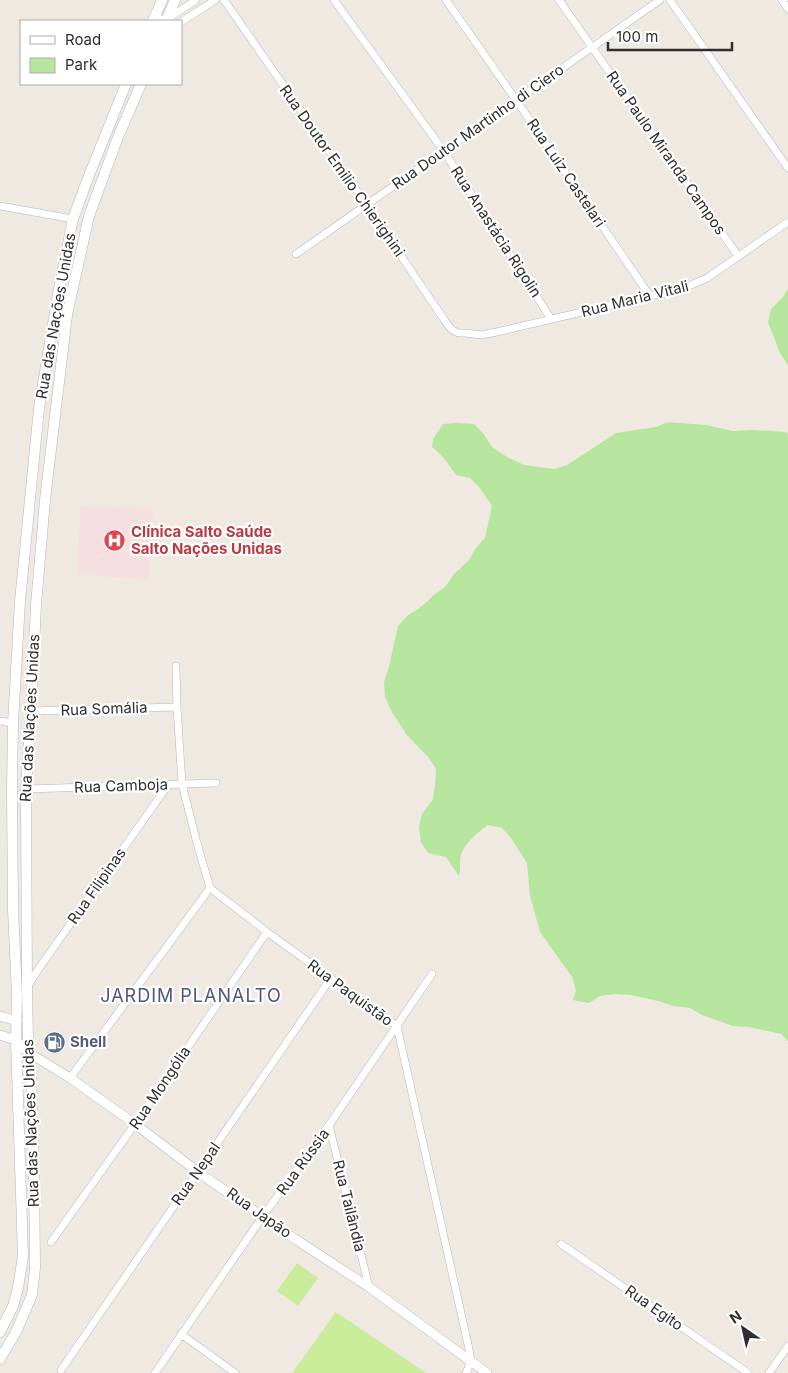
<svg xmlns="http://www.w3.org/2000/svg" width="788" height="1373" viewBox="0 0 788 1373" font-family="Inter,sans-serif">
	<rect width="100%" height="100%" fill="#efe9e1"/>
	<path fill="#f5dfe0" d="M81,506l72,3 -5,71 -71,-6z"/>
	<path fill="#b6e59e" d="M788,289v76l-8,-12 -12,-31 3,-13 12,-12z
		M668,422l38,3 27,6 19,-1 33,2 3,2v607l-7,-7 -31,-7 -17,-1 -31,-11 -12,-7 -17,-2 -15,-5 -27,-6 -17,-1 -14,2 -11,7 -16,-3 3,-9 -4,-14 -32,-45 -10,-36 -3,-33 -16,-25 -9,-10 -14,-3c-9,6 -24,19 -27,30 -2,7 0,14 -2,21l-13,-19 -18,-4 -7,-11 -2,-15 3,-13 11,-15 2,-13 1,-17 -7,-11 -23,-24 -14,-22 -7,-15 -1,-15 5,-15 9,-41 9,-10 14,-9 14,-13 11,-8 8,-12 15,-14 7,-12 9,-10 7,-32 -13,-19 -9,-9 -14,-3c-7,-10 -14,-21 -24,-28l1,-8 10,-15 14,-1 17,1 9,9 9,14 15,10 17,8 30,4 13,-4 49,-32 40,-6z"/>
	<path fill="#c9ec9a" d="M297,1263l21,15 -20,28 -21,-15z
		M336,1312l90,61h-134z"/>
	<g fill="none" stroke-linecap="round" stroke-linejoin="round">
		<defs>
			<path id="minor" d="M224,0l142,204 79,117 6,8 7,4h7l16,2 16,-3 187,-44 23,-10 81,-56
				M334,0l109,150 108,169
				M446,0l70,100 134,196
				M559,0l179,256
				M670,0l118,168
				M782,0l6,9
				M154,19h13l29,-19
				M181,22l34,-22
				M0,206l73,13
				M296,254l364,-254
				M176,666l1,41 5,77 15,59 13,45 57,44 130,94 72,323 2,12 -5,12
				M31,711l146,-4
				M0,721l13,2
				M26,789l190,-6
				M28,986l7,-12 133,-189
				M70,1078l140,-190
				M329,1125l40,162
				M51,1242l84,-118 132,-192
				M561,1244l187,129
				M181,1334l54,39
				M61,1370l270,-392
				M155,1373l108,-157 66,-91 103,-151
				M769,1373l19,-27"/>
			<path id="tertiary" d="M0,1016l17,5
				M0,1035l16,5 14,15 9,4 31,19 65,46 63,48 97,67 74,48 118,86"/>
			<path id="secondary" d="M153,21l9,-21
				M166,21l9,-21
				M0,1332l13,-26 5,-18 5,-32 -7,-216 1,-46 -4,-84 -1,-119 1,-68 7,-122 19,-193 19,-114 15,-75 15,-41 38,-94
				M0,1359l16,-27 16,-37 3,-27 -1,-98 -3,-98 -3,-34 -1,-49 -1,-200 5,-78 5,-106 9,-105 22,-185 22,-99 29,-79 23,-53"/>
		</defs>
		<use href="#minor" stroke="#b4b7c1" stroke-width="8"/>
		<use href="#tertiary" stroke="#b4b7c1" stroke-width="10"/>
		<use href="#secondary" stroke="#b4b7c1" stroke-width="11"/>
		<use href="#minor" stroke="#fff" stroke-width="7"/>
		<use href="#tertiary" stroke="#fff" stroke-width="9"/>
		<use href="#secondary" stroke="#fff" stroke-width="10"/>
	</g>
	<defs>
		<symbol id="hospital-disc" viewBox="-11 -11 22 22"><circle r="9.5" fill="#e0444e" stroke="#fff"/><path d="M-5-5h3v3.5h4V-5h3V5h-3V1.5h-4V5h-3Z" fill="#fff"/></symbol>
		<symbol id="fuel-disc" viewBox="-11 -11 22 22"><circle r="9.5" fill="#5c6f8a" stroke="#fff"/><path d="M-5.5-6h7V0h2V4h1.3V-2.5L3-4.5l.8-.8L6-3V5H2.5V1h-1V6h-7ZM-4.2-4.7v3.2H.2V-4.7Z" fill="#fff"/></symbol>
	</defs>
	<g fill-rule="evenodd">
		<use href="#hospital-disc" x="102" y="528" width="25" height="25"/>
		<use href="#fuel-disc" x="42" y="1030" width="25" height="25"/>
	</g>
	<g text-anchor="middle" stroke-width="4.5" stroke-linejoin="round" paint-order="stroke">
		<g font-size="15" fill="#2e2e2e" stroke="#fff">
			<text transform="translate(478 127) rotate(-35)" y="5">Rua Doutor Martinho di Ciero</text>
			<text transform="translate(666 153) rotate(55)" y="5">Rua Paulo Miranda Campos</text>
			<text transform="translate(342 171) rotate(55)" y="5">Rua Doutor Emilio Chierighini</text>
			<text transform="translate(566 173) rotate(56)" y="5">Rua Luiz Castelari</text>
			<text transform="translate(496 232) rotate(57)" y="5">Rua Anastácia Rigolin</text>
			<text transform="translate(635 299) rotate(-14)" y="5">Rua Maria Vitali</text>
			<text transform="translate(56 316) rotate(-80)" y="5">Rua das Nações Unidas</text>
			<text transform="translate(104 709) rotate(-2)" y="5">Rua Somália</text>
			<text transform="translate(30 718) rotate(-87)" y="5">Rua das Nações Unidas</text>
			<text transform="translate(121 786) rotate(-2)" y="5">Rua Camboja</text>
			<text transform="translate(97 886) rotate(-55)" y="5">Rua Filipinas</text>
			<text transform="translate(350 993) rotate(36)" y="5">Rua Paquistão</text>
			<text transform="translate(160 1088) rotate(-56)" y="5">Rua Mongólia</text>
			<text transform="translate(31 1123) rotate(-92)" y="5">Rua das Nações Unidas</text>
			<text transform="translate(303 1162) rotate(-54)" y="5">Rua Rússia</text>
			<text transform="translate(196 1174) rotate(-55)" y="5">Rua Nepal</text>
			<text transform="translate(349 1206) rotate(76)" y="5">Rua Tailândia</text>
			<text transform="translate(259 1213) rotate(35)" y="5">Rua Japão</text>
			<text transform="translate(654 1308) rotate(35)" y="5">Rua Egito</text>
		</g>
		<g font-size="15" font-weight="bold" fill="#be3a42" stroke="#fff" text-anchor="start">
			<text x="131" y="537">Clínica Salto Saúde<tspan x="131" dy="17">Salto Nações Unidas</tspan></text>
		</g>
		<g font-size="15" font-weight="bold" fill="#4e5e75" stroke="#fff" text-anchor="start">
			<text x="70" y="1047">Shell</text>
		</g>
		<g font-size="18" letter-spacing="1" fill="#4d5680" stroke="#fff">
			<text x="191" y="1002">JARDIM PLANALTO</text>
		</g>
	</g>
	<rect x="20" y="20" width="162" height="65" fill="#ffffff" stroke="#ababab"/>
	<rect x="30" y="36" width="25" height="8" fill="#ffffff" stroke="#ababab"/>
	<text x="65" y="45" font-size="15" fill="#2e2e2e">Road</text>
	<rect x="30" y="58" width="25" height="15" fill="#b6e59e" stroke="#ababab"/>
	<text x="65" y="70" font-size="15" fill="#2e2e2e">Park</text>
	<g transform="translate(743 1328) rotate(326)" stroke="#ffffff" stroke-width="4" paint-order="stroke">
	<path d="M0-4L9 19L0 12L-9 19Z" fill="#2e2e2e"/>
	<text y="-8" font-size="14" font-weight="bold" text-anchor="middle" fill="#2e2e2e">N</text>
	</g>
	<path d="M608 42v8h124v-8" fill="none" stroke="#2e2e2e" stroke-width="2.5"/>
	<text x="616" y="42" font-size="15" fill="#2e2e2e" stroke="#ffffff" stroke-width="4" paint-order="stroke">100 m</text>
</svg>
